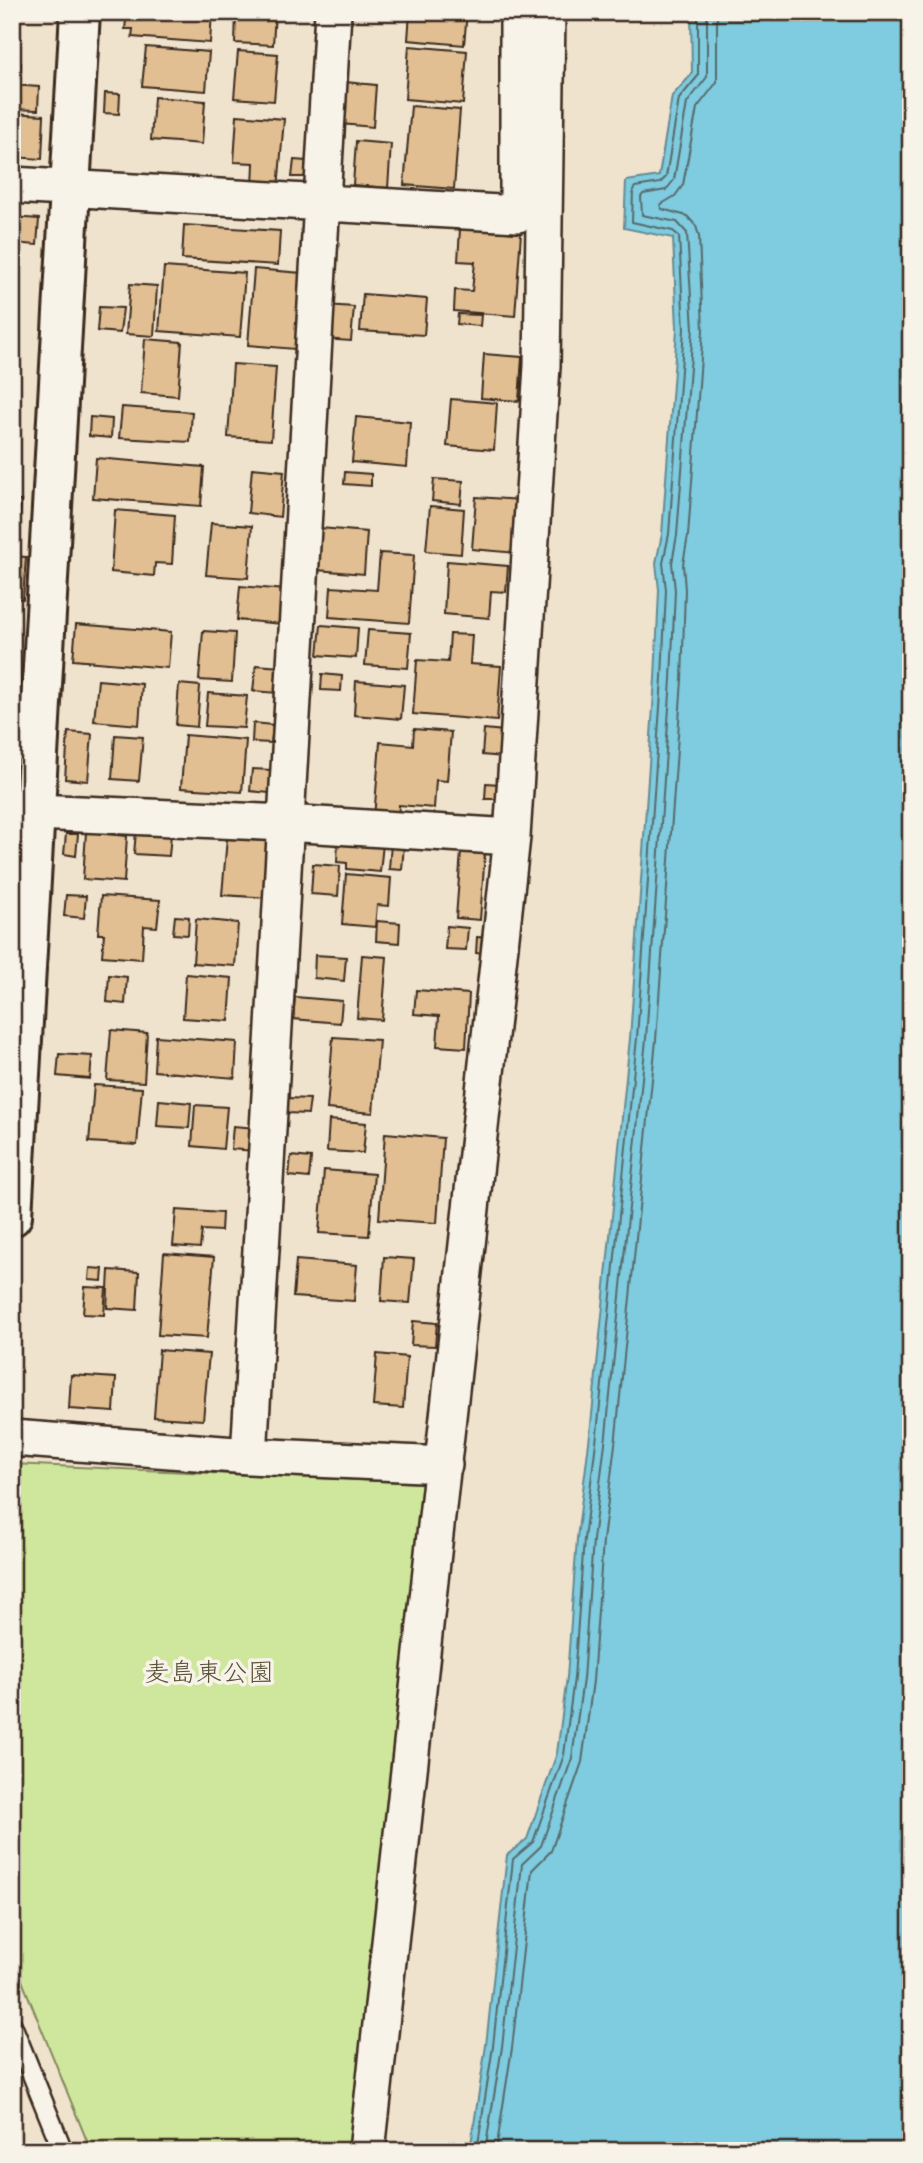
<svg xmlns="http://www.w3.org/2000/svg" width="923" height="2163" viewBox="0 0 923 2163" font-family="'Patrick Hand','Klee One',sans-serif">
	<rect width="100%" height="100%" fill="#f0e3ce"/>
	<filter id="ink" filterUnits="userSpaceOnUse"><feTurbulence type="fractalNoise" baseFrequency=".0143" numOctaves="2"/><feDisplacementMap in="SourceGraphic" scale="14" xChannelSelector="R" yChannelSelector="G"/><feConvolveMatrix kernelMatrix="1 2 1 2 8 2 1 2 1" color-interpolation-filters="sRGB"/></filter>
	<g filter="url(#ink)">
		<path fill="#cfe79d" stroke="#85885e" stroke-width="2" d="M12,1464l413,19 -74,668h-260l-79,-195z"/>
		<path fill="#7fcbdf" stroke="#648b92" stroke-width="2" d="M691,12h220v2139h-441l16,-106 21,-190 20,-16 30,-86 10,-76 10,-139 13,-104 40,-396 25,-360 4,-88 -3,-27 6,-29 15,-205 -4,-91 -49,-10 2,-47 33,-5 13,-80 20,-22z"/>
		<g fill="none" stroke-linecap="round" stroke-linejoin="round">
			<path stroke="#566a6b" stroke-width="2" d="M477,2151l16,-105 20,-187 20,-17 31,-87 10,-77 10,-139 13,-105 40,-396 25,-360 4,-88 -3,-27 6,-29 15,-205 -5,-93 -6,-5 -41,-9 1,-32 2,-3 25,-4 6,-6 13,-78 19,-23v-64
				M485,2151l17,-104 20,-183 19,-18 31,-88 11,-79 10,-139 13,-105 40,-396 25,-360 4,-89 -3,-27 5,-28 16,-206 -6,-96 -10,-11 -35,-7 -1,-18 2,-3 23,-4 8,-10 13,-77 20,-26v-65
				M496,2151l16,-103 20,-178 19,-19 31,-89 11,-81 10,-140 13,-105 40,-396 26,-360 3,-90 -2,-26 5,-28 15,-206 -4,-94 -3,-10 -9,-10 -25,-7 -2,-4 15,-9 8,-11 14,-77 20,-26v-70"/>
		</g>
		<path fill="#e1bf93" stroke="#3b2a1e" stroke-width="2" d="M127,12h85l-2,31 -78,-6 1,-8h-8z
			M236,12h39l-2,33 -38,-2z
			M410,12h57l-3,33 -56,-5z
			M409,46l58,5 -4,53 -58,-5z
			M146,47l63,5 -3,39 -64,-5z
			M238,51l40,3 -4,47 -40,-3z
			M12,62l9,1 -1,16h-8z
			M345,82l31,3 -3,42 -32,-3z
			M12,85l27,2 -1,23 -26,-1z
			M105,93l15,1 -1,20 -15,-1z
			M154,97l51,4 -3,43 -51,-4z
			M411,106l49,4 -6,79 -50,-4z
			M12,113l32,2 -2,44 -30,-2z
			M237,115l47,4 -6,70 -25,-2 1,-24 -20,-1z
			M356,141l35,3 -3,44 -35,-3z
			M294,160l12,1 -1,16h-13z
			M12,217l27,2 -2,26 -25,-2z
			M184,225l96,6 -2,34 -96,-6z
			M460,229l61,4 -6,83 -61,-5 1,-21 17,1 3,-29 -17,-1z
			M164,267l81,6 -5,64 -81,-6z
			M254,269l48,4 -7,76 -47,-4z
			M130,284l27,2 -3,50 -28,-2z
			M363,294l64,5 -3,36 -64,-4z
			M326,305l28,2 -3,34 -27,-2z
			M99,307l24,1 -3,25 -23,-2z
			M458,314l23,1 -1,11 -23,-2z
			M145,339l37,3 -4,54 -37,-3z
			M484,354l38,3 -3,44 -38,-3z
			M233,364l43,3 -5,73 -43,-3z
			M451,399l46,4 -3,47 -47,-4z
			M122,407l70,5 -2,30 -71,-4z
			M90,417l22,2 -1,19 -22,-2z
			M356,417l54,5 -3,45 -55,-5z
			M96,458l108,9 -3,39 -108,-8z
			M252,468l32,3 -4,46 -32,-4z
			M345,472l26,2v12l-27,-2z
			M434,479l29,2 -2,23 -29,-3z
			M476,497l45,3 -4,53 -45,-4z
			M12,501h9l-4,39h-5z
			M430,506l34,3 -3,45 -35,-3z
			M115,510l60,5 -3,49 -17,-1 -1,13 -43,-4z
			M211,523l41,3 -4,52 -42,-3z
			M320,528l47,4 -3,42 -47,-4z
			M380,553l34,2 -5,68 -80,-6 2,-30 46,3z
			M12,556l14,1 -3,42 -11,-1z
			M447,561l61,5 -2,26 -15,-1 -2,27 -45,-4z
			M240,586l45,4 -3,34 -45,-4z
			M76,624l95,8 -3,36 -95,-8z
			M321,625l37,3 -2,30 -38,-3z
			M368,630l43,3 -3,35 -43,-3z
			M203,631l32,2 -3,49 -33,-2z
			M450,634l22,1 -2,29 31,2 -4,55 -84,-7 4,-54 31,2z
			M256,665l25,2 -3,26 -25,-2z
			M322,674l20,2 -1,15 -20,-1z
			M98,680l44,4 -3,41 -45,-4z
			M356,681l48,4 -3,34 -47,-4z
			M179,684l21,2 -3,41 -21,-2z
			M208,693l39,3 -3,32 -39,-2z
			M253,723l20,2 -2,18 -19,-1z
			M414,729l37,3 -4,49 -11,-1 -2,28 -35,-3 -1,15 -24,-2 6,-76 33,3z
			M484,729l20,2 -1,26 -21,-2z
			M68,732l24,2 -4,47 -23,-2z
			M115,735l28,2 -4,44 -27,-2z
			M185,735l61,5 -4,52 -61,-4z
			M252,769l19,1 -2,23 -19,-2z
			M486,783l13,1 -2,15h-12z
			M86,832l41,4 -3,46 -41,-3z
			M136,832l35,2 -2,22 -35,-2z
			M66,834h12l-2,22 -12,-2z
			M227,838l47,4 -4,56 -48,-3z
			M338,841l45,3 -3,28 -33,-3v-6l-10,-1z
			M391,843l13,1 -2,26 -13,-1z
			M461,851l24,1 -5,68 -24,-2z
			M313,864l27,2 -2,30 -27,-2z
			M346,874l45,4 -2,28 -12,-1 -2,22 -33,-3z
			M66,895l20,1 -2,22 -20,-2z
			M101,896l59,4 -3,27 -13,-1 -2,33 -40,-3 2,-22h-6z
			M175,916l14,1 -1,18 -15,-1z
			M196,919l42,4 -3,43 -42,-3z
			M377,921l23,2 -1,20 -23,-2z
			M447,926l21,2 -2,22 -21,-1z
			M477,937l12,1 -1,16 -12,-1z
			M315,955l31,2 -2,24 -30,-3z
			M362,955l25,2 -5,63 -25,-2z
			M186,974l46,4 -3,43 -46,-3z
			M109,975l18,2 -2,27 -18,-2z
			M416,990l53,4 -3,54 -29,-2 2,-30 -25,-2z
			M295,997l47,4 -2,22 -47,-4z
			M111,1030l36,3 -3,49 -37,-2z
			M156,1036l81,6 -2,36 -81,-7z
			M333,1037l46,3 -6,73 -46,-4z
			M59,1054l33,2 -2,23 -33,-3z
			M94,1085l48,3 -5,57 -48,-3z
			M288,1098l22,1 -2,15 -21,-1z
			M159,1100l32,3 -2,25 -32,-2z
			M195,1105l32,2 -4,42 -31,-3z
			M329,1120l37,3 -3,30 -36,-2z
			M233,1126l23,2 -2,23 -23,-2z
			M385,1133l58,5 -6,85 -58,-4z
			M291,1156l20,2 -2,20 -20,-2z
			M324,1170l50,4 -5,62 -50,-3z
			M176,1210l46,3 -1,18 -19,-1 -2,18 -27,-2z
			M164,1253l50,4 -7,81 -49,-3z
			M384,1257l30,2 -4,44 -29,-2z
			M296,1260l61,5 -3,36 -61,-4z
			M90,1268l13,1 -1,12 -13,-1z
			M109,1270l30,2 -2,38 -30,-2z
			M85,1287l21,1 -2,27 -21,-1z
			M413,1321l24,2 -2,23 -24,-1z
			M159,1350l50,4 -6,66 -49,-3z
			M377,1354l30,3 -4,51 -30,-2z
			M71,1375l45,3 -2,34 -45,-3z"/>
		<g fill="none" stroke-linecap="round" stroke-linejoin="round">
			<defs>
				<path id="lane" d="M12,2025l51,126"/>
				<path id="street" d="M12,185l506,29v-202
					M12,811l274,12 226,14
					M12,1438l237,18 195,9
					M249,1456l84,-1444
					M367,2151l145,-1314 30,-471 5,-354"/>
				<path id="secondary" d="M12,1216l68,-1204"/>
			</defs>
			<use href="#lane" stroke="#3b2a1e" stroke-width="23"/>
			<use href="#street" stroke="#3b2a1e" stroke-width="40"/>
			<use href="#secondary" stroke="#3b2a1e" stroke-width="44"/>
			<use href="#lane" stroke="#f7f3e8" stroke-width="18"/>
			<use href="#street" stroke="#f7f3e8" stroke-width="35"/>
			<use href="#secondary" stroke="#f7f3e8" stroke-width="38"/>
		</g>
	</g>
	<g text-anchor="middle" stroke-width="7" stroke-linejoin="round" paint-order="stroke">
		<g font-size="26" fill="#595037" stroke="#f7f3e8">
			<text x="209" y="1681">麦島東公園</text>
		</g>
	</g>
	<rect width="923" height="2163" fill="none" stroke="#f7f3e8" stroke-width="42"/>
	<rect x="21" y="21" width="881" height="2121" fill="none" stroke="#3b2a1e" stroke-width="2.5" filter="url(#ink)"/>
</svg>
